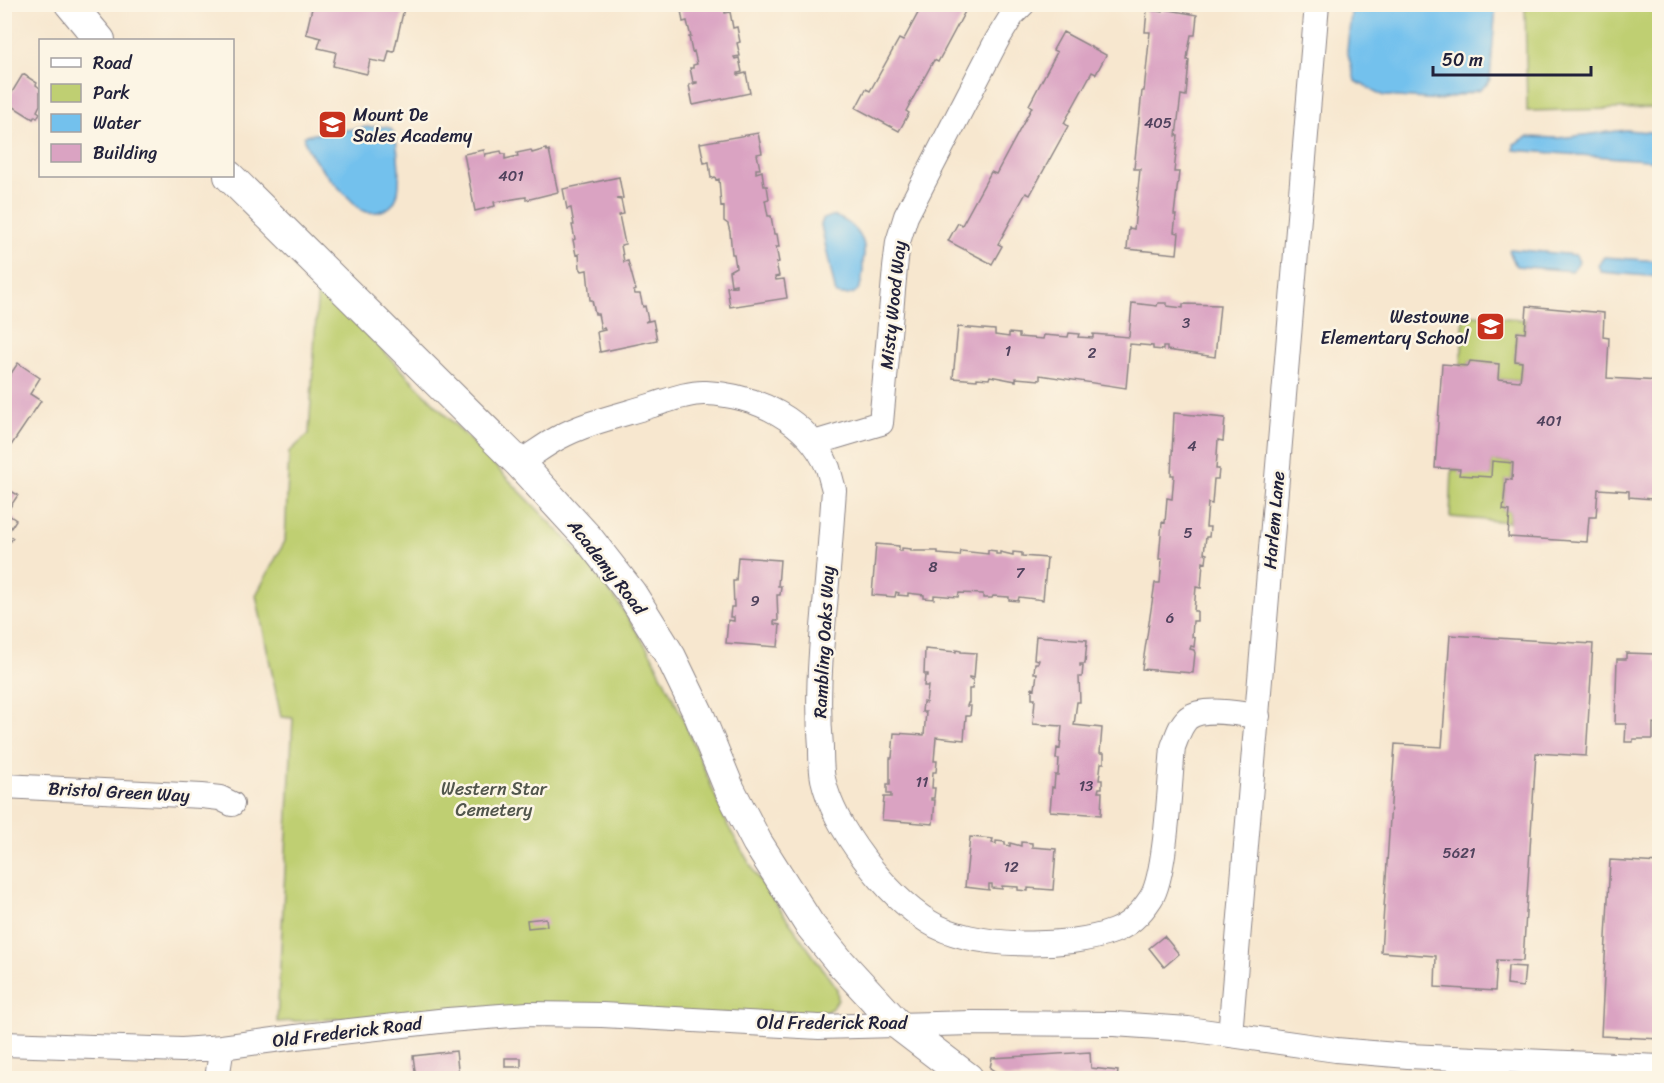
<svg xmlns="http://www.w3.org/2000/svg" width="1664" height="1083" viewBox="0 0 1664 1083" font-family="Sriracha,sans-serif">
	<rect width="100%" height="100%" fill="#fcf5e5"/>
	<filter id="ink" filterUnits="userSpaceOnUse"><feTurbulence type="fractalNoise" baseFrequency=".0167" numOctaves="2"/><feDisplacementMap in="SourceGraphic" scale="12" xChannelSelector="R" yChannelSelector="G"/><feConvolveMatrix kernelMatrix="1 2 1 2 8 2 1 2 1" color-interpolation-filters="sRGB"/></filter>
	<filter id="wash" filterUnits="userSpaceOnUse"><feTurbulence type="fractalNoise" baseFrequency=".008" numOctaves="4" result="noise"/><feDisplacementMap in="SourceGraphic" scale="24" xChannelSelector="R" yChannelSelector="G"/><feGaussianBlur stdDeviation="1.35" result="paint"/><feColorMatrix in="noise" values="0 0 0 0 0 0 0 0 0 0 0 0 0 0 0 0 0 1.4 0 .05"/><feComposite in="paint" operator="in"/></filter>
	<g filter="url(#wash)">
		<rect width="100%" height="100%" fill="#f7e7cf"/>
		<path fill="#bfcf72" stroke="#707856" stroke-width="1.5" d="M1525,5h134v103l-132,3z
			M318,284l258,265 42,53 33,52 31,62 46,110 30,52 79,111 1,11 -7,9 -10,5 -447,3 -97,5 16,-304 -12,-1 -25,-122 29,-54 4,-89 20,-18z
			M1464,314l61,6v13l-8,-1 -2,29 7,1 -2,19 -22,-2v-15l-28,-3 -2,5h-7z
			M1492,461l21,2 -1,17h-6l-3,30 7,1 -1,11 -59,-5 2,-48 39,7z"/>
		<path fill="#73c1ed" stroke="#4a7294" stroke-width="1.5" d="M1352,4l144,1 -6,74 -3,5 -7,6 -40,10 -56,-4 -29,-15 -8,-31z
			M368,127c5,0 18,-2 23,2 6,6 6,19 7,27 1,17 6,47 -14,54 -7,3 -16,3 -23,0 -15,-15 -55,-52 -57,-73l3,-2z
			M1626,130l33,3v28l-145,-11v-6l13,-7 32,1z
			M831,216c13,1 28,14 32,26 2,6 1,14 0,20 0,20 -1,38 -27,32l-15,-69 2,-6z
			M1510,249l66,6 3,7 -7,9 -56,-5 -7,-15z
			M1604,257l54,4 1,16 -58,-5 -3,-7z"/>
		<g id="blocks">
			<path fill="#daa3c2" d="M313,4h92l-11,48 -5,-1 -3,12 -16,-3 -3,14 -34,-8 3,-14 -18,-4 3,-10 -15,-4z
				M680,4h44l1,9 5,-1 3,16 4,-1 3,15 -3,1 3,13 -6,1 1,2 4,-1 3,14 -4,1v2l8,-2 4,20 -57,12 -4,-20 8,-2v-1h-4l-3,-14h3v-3l4,-1 -3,-13 -2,1 -3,-15h2l-4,-16 -4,1z
				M923,4h46l-31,58 -4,-2 -17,31 -11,20 3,2 -10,18 -43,-23 10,-19 4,2 29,-52 4,2z
				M1164,9l33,6 -2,20h-4l-3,17 -1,8h2l-3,36 -5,-1 -5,41h2l-4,36h5l-5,43h2l-2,17 5,1 -2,21 -50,-5 2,-21 5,1 6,-60h-6l8,-78h2l6,-59h-5l2,-22 16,2z
				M1063,32l43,23 -10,19 -4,-2 -28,51 4,3 -38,69 -4,-2 -28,51 4,2 -10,18 -44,-23 10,-18 4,2 29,-53 5,2 36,-67 -3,-2 28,-53 -4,-2z
				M23,74l14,9 -1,2 4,3v17l-3,6 3,2 -3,5 -2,-2 -2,3 -27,-17z
				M758,133l4,20 -5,1 3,15h-4v4l6,-2 2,15h3l2,13 -4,1 3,16h3l3,18h3l2,13h-3l3,15 -3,1 3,13 -4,1 1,3 8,-1 3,19 -57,9 -3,-20 9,-1v-2l-5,1 -2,-14 7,-4 -2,-13h-2l-2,-22 -2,-8 -4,-3v-15l-3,1 -2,-28 -3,1 -1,-3 -4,1 -2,-16 -5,1 -4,-20z
				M546,149l1,2 2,-1 9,42 -32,8v-3l-32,5 1,4 -20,5 -11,-57 20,-4 1,7 1,-3 15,-3 1,3h3v5l13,-3 -1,-3 14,-3 1,3z
				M619,177l4,21 -7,1 5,1 3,14 -5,1 6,29 -4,1 3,17 4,-1 8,29 -2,1 1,3h5l3,13 2,-1 3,14 -3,2 8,-2 4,20 -57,12 -3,-20 8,-2 -1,-2 -3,1 -3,-15h-3l-3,-14h-2l-3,-30 -5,1 -2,-3 -1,-14 -3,1 -3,-15 2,-1 -3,-14h2l-3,-17 -4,1 -4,-20z
				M1132,303l25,3 1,-3h9v3l16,2v-4l37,1 -5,52 -48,-7v-3h-4v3l-10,-1v-3l-23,-2 -4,44 -86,-13v5l-24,-2v3l-26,-5 -1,3 -12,-1v2l-24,-2 5,-51 37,3v5l14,2v-4l10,1v3l24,2 1,-4 24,2 1,-4 10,1 -1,3 15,1v-4l36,3z
				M1527,306l77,7 -1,24 6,1 -2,40 53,3v113h-8v5l-23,-2v-6l-31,-2 -2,28h-7l-2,25 -79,-5 2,-26 -7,-1 3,-31 6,1 1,-17 -21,-2 -1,16 -32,-2 1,-6 -25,-1 7,-104 26,2 2,-5 29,3 -1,15 22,2 2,-19 -7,-1 2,-29 8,1z
				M18,363l22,15 -10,16 11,7 -37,55v-72z
				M1174,413l51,5 -2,23 -5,-1 -2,29h3l-1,10h-4l-2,25 -4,-1 -2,24h4l-1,10h-3l-2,16 3,1 -1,9 -3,-1 -2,26 -5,-1 -2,24h3v10h-4l-1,16 3,1 -1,9 -3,-1 -1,3 4,1 1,3 -2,20 -51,-4 13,-86h5l2,-24h-3l3,-37 3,1 2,-25 5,1 2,-24h-3z
				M4,487l14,8 -12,18 10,7 -9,14 6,4 -9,12z
				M876,544l23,2v5h3v-3l9,1v2h27v3l22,2 1,-5 27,3v-4l8,1v3h4v-2l13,3v-3l9,1v3l25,2 -4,42 -24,-3 -1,4 -9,-1v-3l-16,-1 -1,2h-9v-4l-24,-1 -1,4 -24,-2v4l-10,-1v-3l-16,-2v3l-10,-1 1,-2 -3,-1 -1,5 -23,-2z
				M738,557l42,3 -2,26h3l-1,9h-3l1,26h-4v3l6,1 -2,22 -52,-4 2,-23 6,1v-4h-4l1,-10h3l-1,-26h3z
				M1450,635l143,9 -7,112 -50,-3 -13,208 -26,-1 -2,31 -60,-4 1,-31 -55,-4 14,-208 47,3z
				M1036,636l51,4 -2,24h-5v2h3l-1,11h-3l1,25h-3l-3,23 28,3 -2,25h4v10h-3l-2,17h3v8h-3l-1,4h4l-1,23 -51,-4 2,-24 2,1 1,-13h3l1,-16h-3l1,-11 3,1 2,-23 -29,-2 2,-25h-3v-11l3,1 2,-16h-3l1,-10h3l1,-3 -5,-1z
				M925,649l31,3v-2l5,1v1l15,1 -2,25 -5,-1v2l4,1 -1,9h-3v14h-1l-1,3h4l-1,10h-4l-2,24 -28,-3 -2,24h3l-1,11h-3l-1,16h3l-1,10h-3v2h4l-2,24 -51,-4 2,-23h7v-3h-4v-10h3v-26h2l2,-25 30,2 2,-23h-4l1,-10 3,1 2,-17h-4l1,-10h3v-2h-4z
				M1626,653l29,1v7h5v63l-7,-1v16h-20v3h-8l1,-18h-11l2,-65h9z
				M970,837l23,2 -1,4 4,1v-3l9,1v3l5,1v-3l11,3v-4l11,1v4l24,2 -3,41 -25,-2v3l-10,-1v-3l-16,-1v3l-10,-1v-4h-3v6l-24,-3z
				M1610,860l50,3v176l-59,-3z
				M546,918l1,8 -19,2 -1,-8z
				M1164,936l15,18 -15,13 -15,-19z
				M1508,966l17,1 -2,20 -16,-2z
				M456,1051l3,27h-43l-3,-22z
				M1090,1052l1,16 27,3 -1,7h-112l-15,-10 2,-10z
				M505,1058h16v9h-16z"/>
		</g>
	</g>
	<g filter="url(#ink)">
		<use href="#blocks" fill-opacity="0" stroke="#8c8485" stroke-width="1.5"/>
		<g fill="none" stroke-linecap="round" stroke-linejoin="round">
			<defs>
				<path id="minor" d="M814,443l67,-20 14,-155 3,-26 8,-26 91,-176 16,-26 10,-10
					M519,463c13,-8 26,-18 39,-25 29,-16 64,-23 95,-33 16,-5 36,-13 53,-12 50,2 102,27 122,75 2,7 4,15 6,22 -3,42 -6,84 -10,126 -4,44 -7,87 -3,131 0,10 0,22 2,32 11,49 63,116 106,143 42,27 139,27 185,9 15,-6 28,-19 37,-33 15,-22 19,-119 22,-151 4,-10 7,-22 15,-29 15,-12 51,-4 70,-2
					M4,786l198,10 18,2 12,6
					M1230,1035l87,-1031
					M4,1044l178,6 40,-3 74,-10 152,-17 80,-6 74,1 217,12 154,-4 141,1 74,5 148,21 72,6 252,11
					M217,1078l5,-31"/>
				<path id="major" d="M70,4l30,36
					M229,176l290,287 69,75 43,55 40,64 28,58 30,73 28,54 52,82 30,37 57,62 72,55"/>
			</defs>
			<use href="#minor" stroke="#8c8485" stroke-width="26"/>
			<use href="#major" stroke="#8c8485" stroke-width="32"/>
			<use href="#minor" stroke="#fff" stroke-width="24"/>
			<use href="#major" stroke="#fff" stroke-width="30"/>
		</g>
	</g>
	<defs>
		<symbol id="school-square" viewBox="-11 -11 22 22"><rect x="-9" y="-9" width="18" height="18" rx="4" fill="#c8321e" stroke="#fcf5e5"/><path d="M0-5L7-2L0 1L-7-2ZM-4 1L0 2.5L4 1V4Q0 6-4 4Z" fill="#fff"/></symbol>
	</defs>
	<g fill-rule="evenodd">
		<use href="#school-square" x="316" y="108" width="33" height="33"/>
		<use href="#school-square" x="1474" y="310" width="33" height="33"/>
	</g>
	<g text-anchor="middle" stroke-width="5" stroke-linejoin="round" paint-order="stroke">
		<g font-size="15" fill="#50425d">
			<text x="1158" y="128">405</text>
			<text x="511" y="181">401</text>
			<text x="1186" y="328">3</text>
			<text x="1008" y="356">1</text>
			<text x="1092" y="358">2</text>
			<text x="1549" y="426">401</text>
			<text x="1192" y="451">4</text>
			<text x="1188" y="538">5</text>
			<text x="933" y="572">8</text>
			<text x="1020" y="578">7</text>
			<text x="755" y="606">9</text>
			<text x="1170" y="623">6</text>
			<text x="922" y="787">11</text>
			<text x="1086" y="791">13</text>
			<text x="1459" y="858">5621</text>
			<text x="1011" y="872">12</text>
		</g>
		<g font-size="18" fill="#22223b" stroke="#fcf5e5" text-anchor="start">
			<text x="353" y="121">Mount De<tspan x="353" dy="21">Sales Academy</tspan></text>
			<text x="1469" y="323" text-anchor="end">Westowne<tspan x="1469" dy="21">Elementary School</tspan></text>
		</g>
		<g font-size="18" fill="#22223b" stroke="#fcf5e5">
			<text transform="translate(893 305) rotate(-84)" y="6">Misty Wood Way</text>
			<text transform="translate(1274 520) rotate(-85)" y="6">Harlem Lane</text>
			<text transform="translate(607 567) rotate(52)" y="6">Academy Road</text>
			<text transform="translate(824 642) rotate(-87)" y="6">Rambling Oaks Way</text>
			<text transform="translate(119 792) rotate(3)" y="6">Bristol Green Way</text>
			<text x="832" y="1029">Old Frederick Road</text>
			<text transform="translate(347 1032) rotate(-7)" y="6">Old Frederick Road</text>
		</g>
		<g font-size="18" fill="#51564c" stroke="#fcf5e5">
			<text x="494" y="795">Western Star<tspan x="494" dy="21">Cemetery</tspan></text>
		</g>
	</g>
	<rect width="1664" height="1083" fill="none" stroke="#fcf5e5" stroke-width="24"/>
	<rect x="39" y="39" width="195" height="138" fill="#fcf5e5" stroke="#a5a1a1" stroke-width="1.5"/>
	<rect x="51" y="58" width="30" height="9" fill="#ffffff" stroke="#a5a1a1" stroke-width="1.5"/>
	<text x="93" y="69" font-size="18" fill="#22223b">Road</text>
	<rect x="51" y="84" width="30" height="18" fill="#bfcf72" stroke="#a5a1a1" stroke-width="1.5"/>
	<text x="93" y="99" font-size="18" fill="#22223b">Park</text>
	<rect x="51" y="114" width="30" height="18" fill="#73c1ed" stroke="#a5a1a1" stroke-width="1.5"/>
	<text x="93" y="129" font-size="18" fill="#22223b">Water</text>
	<rect x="51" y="144" width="30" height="18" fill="#daa3c2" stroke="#a5a1a1" stroke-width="1.5"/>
	<text x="93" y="159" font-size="18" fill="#22223b">Building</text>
	<path d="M1433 66v9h158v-9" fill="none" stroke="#22223b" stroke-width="3"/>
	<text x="1442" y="66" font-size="18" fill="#22223b" stroke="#fcf5e5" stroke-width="4.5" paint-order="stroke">50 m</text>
</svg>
